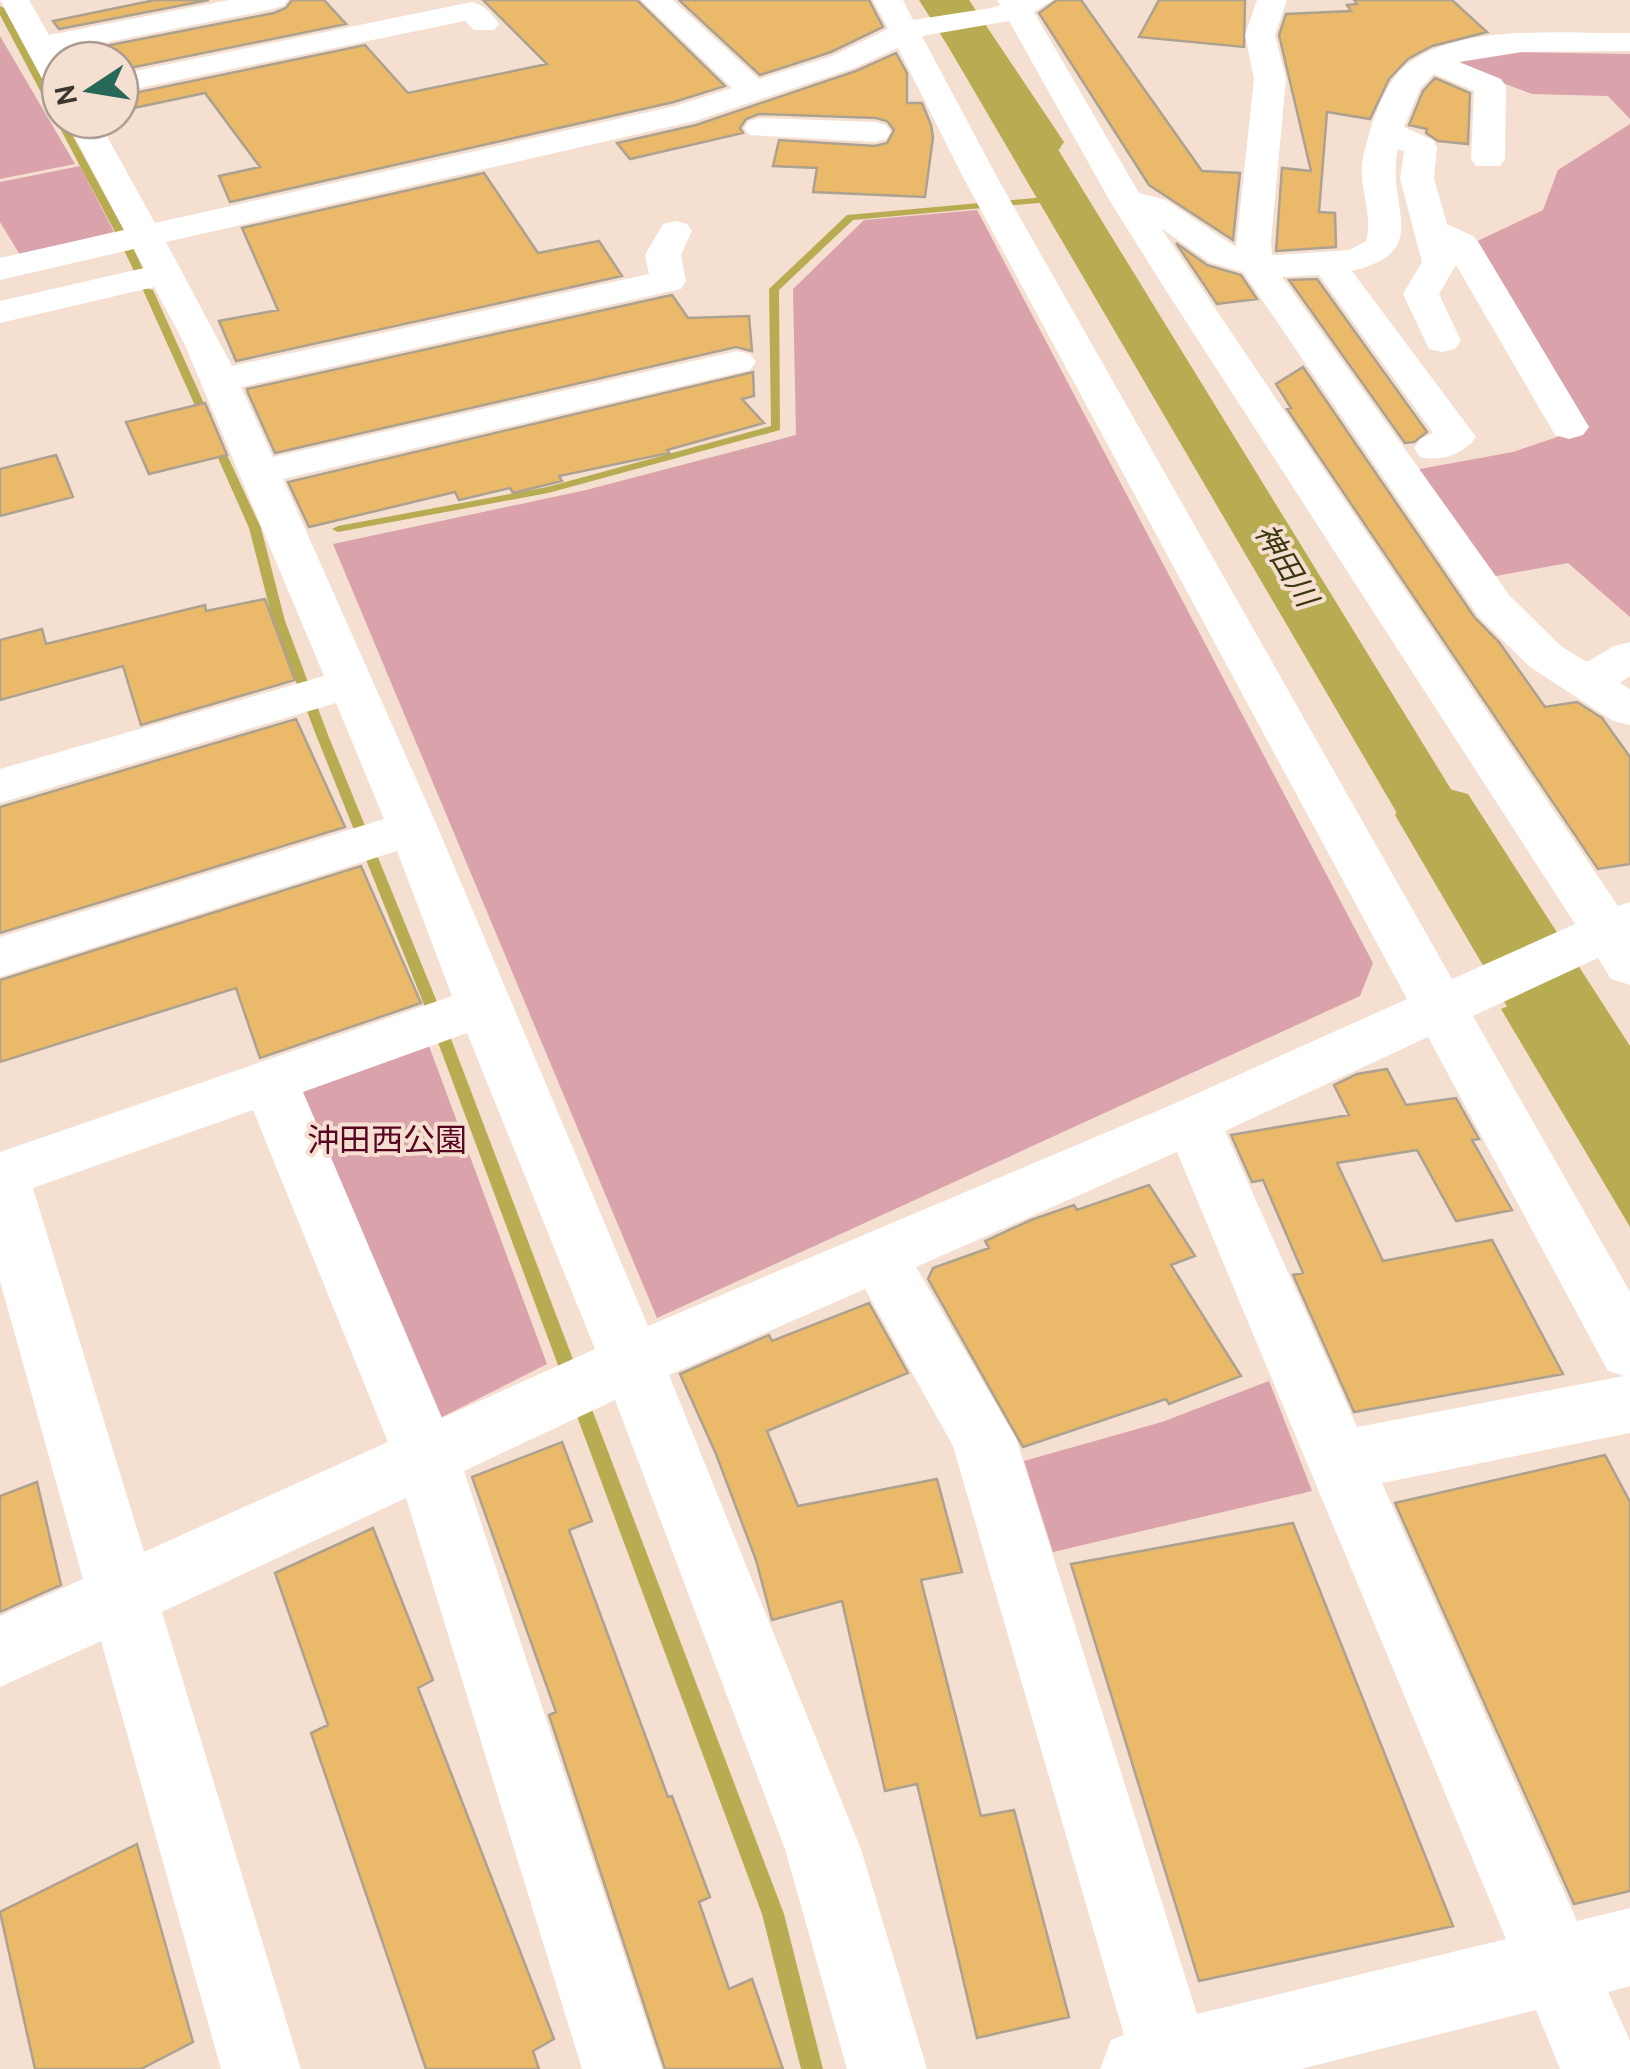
<svg xmlns="http://www.w3.org/2000/svg" width="1630" height="2069" viewBox="0 0 1630 2069" font-family="Cabin,'Noto Sans JP',sans-serif">
	<rect width="100%" height="100%" fill="#f4dfd1"/>
	<path fill="#daa2ab" d="M0,36l75,128 -75,15z
		M1513,52l117,2v65l-22,-23 -76,-2 -83,-31z
		M1630,124v493l-62,-54 -83,15 -76,-107 104,-19 68,-23 -112,-184 74,-35 15,-40z
		M80,166l34,66 -94,23 -20,-33v-40z
		M977,210l396,753 -13,33 -703,322 -324,-774 253,-54 210,-55 -3,-146 71,-69z
		M429,1046l118,318 -121,61 -137,-334z
		M1269,1381l43,110 -259,61 -29,-91 138,-39z"/>
	<path fill="#b7ac52" d="M984,29l546,889 -57,25 -531,-907z
		M1569,980l61,97v150l-129,-218z"/>
	<g fill="none" stroke-linecap="round" stroke-linejoin="round">
		<path fill="#b7ac52" fill-rule="evenodd" d="M0,6l4,2 56,104v8h4l61,112 -2,2 -8,-2 -115,-217z
			M1057,196l5,3 -2,2 -207,19 -74,70 1,140 -232,63 -210,39 -6,-3 6,-3 209,-39 224,-61 -2,-137 78,-74z
			M123,242l8,2 14,29 -2,2 -8,-2 -14,-29z
			M144,288l9,2 58,129 -1,2 -9,-2 -58,-129z
			M215,437l5,3 41,88 24,93 43,114 109,267 347,912 39,155h-22l-39,-155 -339,-912 -107,-267 -43,-114 -24,-93 -39,-88z"/>
		<path fill="#b7ac52" fill-rule="evenodd" d="M919,0h50l95,142 -8,12 -20,5 -20,-5z
			M1438,786l30,8 162,252v123l-35,-12 -200,-342 13,-21z"/>
	</g>
	<path fill="#eaba6a" stroke="#ada18f" stroke-width="2.5" d="M155,0h54l-150,29 -6,-8z
		M292,0h32l22,24 -226,46v-10h-40l-5,-8 199,-39 12,-5z
		M483,0h154l88,86 -51,16 -444,100 -11,-26 41,-9 -55,-74 -85,18v-15l245,-51 43,48 139,-29z
		M679,0h190l14,27 -52,25 -71,23z
		M1057,0h24l121,171 38,2 -7,67 -84,-55 -110,-172z
		M1159,0h86l-1,47 -105,-10z
		M1354,0h98l35,32 -55,14 -24,13 -19,20 -19,40 -43,-7 -8,100 16,1 1,34 -60,4 6,-83 29,3 -32,-136 7,-21 65,-3 -4,-6 10,-1z
		M896,53l11,20v30h15l9,22 2,12 -8,60 -112,-5 4,-24 -44,-2 6,-26 96,6 12,-3 7,-13 -7,-9 -11,-3 -117,-4 -13,5 -6,9 3,5 -113,26 -13,-16 79,-18 160,-54z
		M1435,78l35,15 -2,51 -30,-3 -12,-8 1,-4 -18,-4 14,-34z
		M484,173l54,80 61,-12 23,35 -386,85 -17,-40 59,-11 -36,-82z
		M1176,243l31,22 34,10 16,24 -40,5z
		M1317,279l110,153 -13,10 -9,1 -116,-163z
		M672,295l16,23 61,-2 3,35 -16,-4 -461,106 -27,-60 -1,-4z
		M1303,367l172,251 24,24 46,65 32,-5 25,16 28,39v107l-32,5 -311,-460 4,-1 -15,-24z
		M753,372l1,24 -12,3 22,24 -97,27 2,3 -110,23 3,5 -49,12 -3,-5 -51,12 -4,-8 -146,35 -21,-45z
		M205,403l22,52 -78,19 -23,-52z
		M56,455l17,42 -73,19v-47z
		M265,599l30,81 -154,45 -18,-59 -123,34v-60l42,-11 4,15 159,-39 1,6z
		M296,719l49,108 -345,106v-126z
		M361,866l60,137 -161,55 -24,-70 -236,74v-82z
		M1387,1069l19,36 50,-7 23,41 -7,1 40,70 -56,11 -39,-71 -80,13 46,98 109,-21 71,134 -209,38 -61,-137 10,-2 -40,-93 -11,2 -21,-47 118,-20 -15,-30 23,-11z
		M1149,1185l46,71 -24,9 70,111 -72,28 -3,-5 -143,48 -95,-168 5,-11 56,-20 -4,-7 46,-21 43,-15 3,5z
		M869,1303l39,70 -141,58 31,75 139,-27 25,93 -41,8 60,236 33,-6 55,207 -92,21 -60,-254 -32,7 -43,-190 -70,19 -16,-60 -40,-106 -36,-80 89,-39 3,6z
		M562,1442l30,79 -23,9 99,267 4,-1 38,101 -11,5 30,87 23,-10 31,90h-118l-116,-354 7,-3 -84,-235z
		M1605,1455l25,47v389l-56,13 -179,-401z
		M37,1482l24,103 -61,27v-116z
		M1293,1523l160,403 -254,55 -128,-417z
		M373,1528l60,152 -15,8 136,351 -21,12 6,18h-113l-115,-336 17,-8 -53,-152z
		M137,1844l56,198 -52,27h-106l-35,-157z"/>
	<g fill="none" stroke-linecap="round" stroke-linejoin="round">
		<path fill="#fff" fill-rule="evenodd" d="M0,0h29l20,35 180,-35h59l-5,6 -10,3 -215,43 5,8h-3l-1,29 -11,-2 -5,-7z
			M641,0h32l86,79 73,-23 56,-27 -15,-29h30l10,20 78,-12 9,-3 -3,-5h56l-19,12 105,181 27,7 70,47 18,-168 -9,-44 12,-35h30l-12,35 11,44 -15,162 1,14h5l72,-5 17,-9c8,-27 -9,-55 -3,-83 7,-31 20,-77 47,-96 56,-39 155,-28 220,-29v18l-108,1 -63,10 42,17 5,7 -1,73 -5,7h-24l-5,-7 3,-68 -40,-17 -14,15 -16,38 29,13 4,7 -3,32 13,45 26,12 6,7 110,184 -6,8 -14,4 -14,-4 -99,-170 -17,29 22,47 -6,8 -13,3 -13,-3 -26,-55 19,-32 -22,-83 4,-28 -6,-2c-13,58 37,102 -46,122l124,166c-12,18 -36,25 -56,20l-6,-9 6,-9 13,-6 -114,-158 -37,2 228,319 52,51 25,15 27,-16 16,-4v34l-10,7 10,6v36l-17,-4 -83,-54 -52,-51 -235,-344 -34,-10 -48,-34 457,678 12,-4v83l-19,-6 -13,-21 -125,58 157,276v141l-248,50 195,438 53,-13v78l-22,6 22,49v28h-70l-24,-59 -235,59h-201l11,-29 13,-5 -171,-589 -88,-157 -196,86 192,474 66,220h-80l-62,-220 -170,-449 -151,71 198,598h-80l-176,-571 -244,114 139,457h-80l-120,-428 -101,46v-71l83,-37 -83,-298v-129l452,-156 -55,-145 -397,126v-40l384,-118 -48,-116 -336,100v-34l324,-93 -139,-331 -31,-58 -154,36v-22l144,-33 -10,-19 -134,31v-22l124,-28 -58,-110h32l57,103 520,-117 57,-18zM1009,21l102,182 54,86 410,635 -123,55 -455,-802 -75,-141zM898,48l65,129 444,822 -238,107 -521,220 -210,-498 -155,-349 454,-106 13,-3 6,-8 -6,-8 -13,-3 -464,106 -32,-70 440,-98 5,-8 -5,-26 11,-24 -5,-7 -12,-3 -12,3 -18,31 4,19 -417,92 -66,-124 529,-121 159,-53zM467,1033l128,316 -153,69 -139,-326zM1428,1037l180,334 16,5 -267,51 -132,-296zM253,1110l135,332 -244,110 -111,-364zM1177,1152l329,787 -309,75 -181,-576 -100,-171z
			M472,2c13,3 19,11 27,22l-5,6h-20l-9,-9 -345,71v-18z
			M760,118l115,4 11,3 5,7 -5,7 -11,3 -126,-7 -5,-7 5,-7z"/>
	</g>
	<g text-anchor="middle" stroke-width="8" stroke-linejoin="round" paint-order="stroke">
		<g font-size="30" font-style="italic" fill="#3c3811" stroke="#f4dfd1">
			<text transform="translate(1286 565) rotate(59)" y="10">神田川</text>
		</g>
		<g font-size="32" fill="#580423" stroke="#f4dfd1">
			<text x="387" y="1151">沖田西公園</text>
		</g>
	</g>
	<g transform="translate(90 90) rotate(258)"><circle r="48" fill="#f4dfd1" stroke="#ab9b90" stroke-width="2.5"/>
	<path d="M0-8L18 38L0 25L-18 38Z" fill="#266959"/>
	<text y="-15" font-size="28" font-weight="bold" text-anchor="middle" fill="#3d352f">N</text>
	</g>
</svg>
